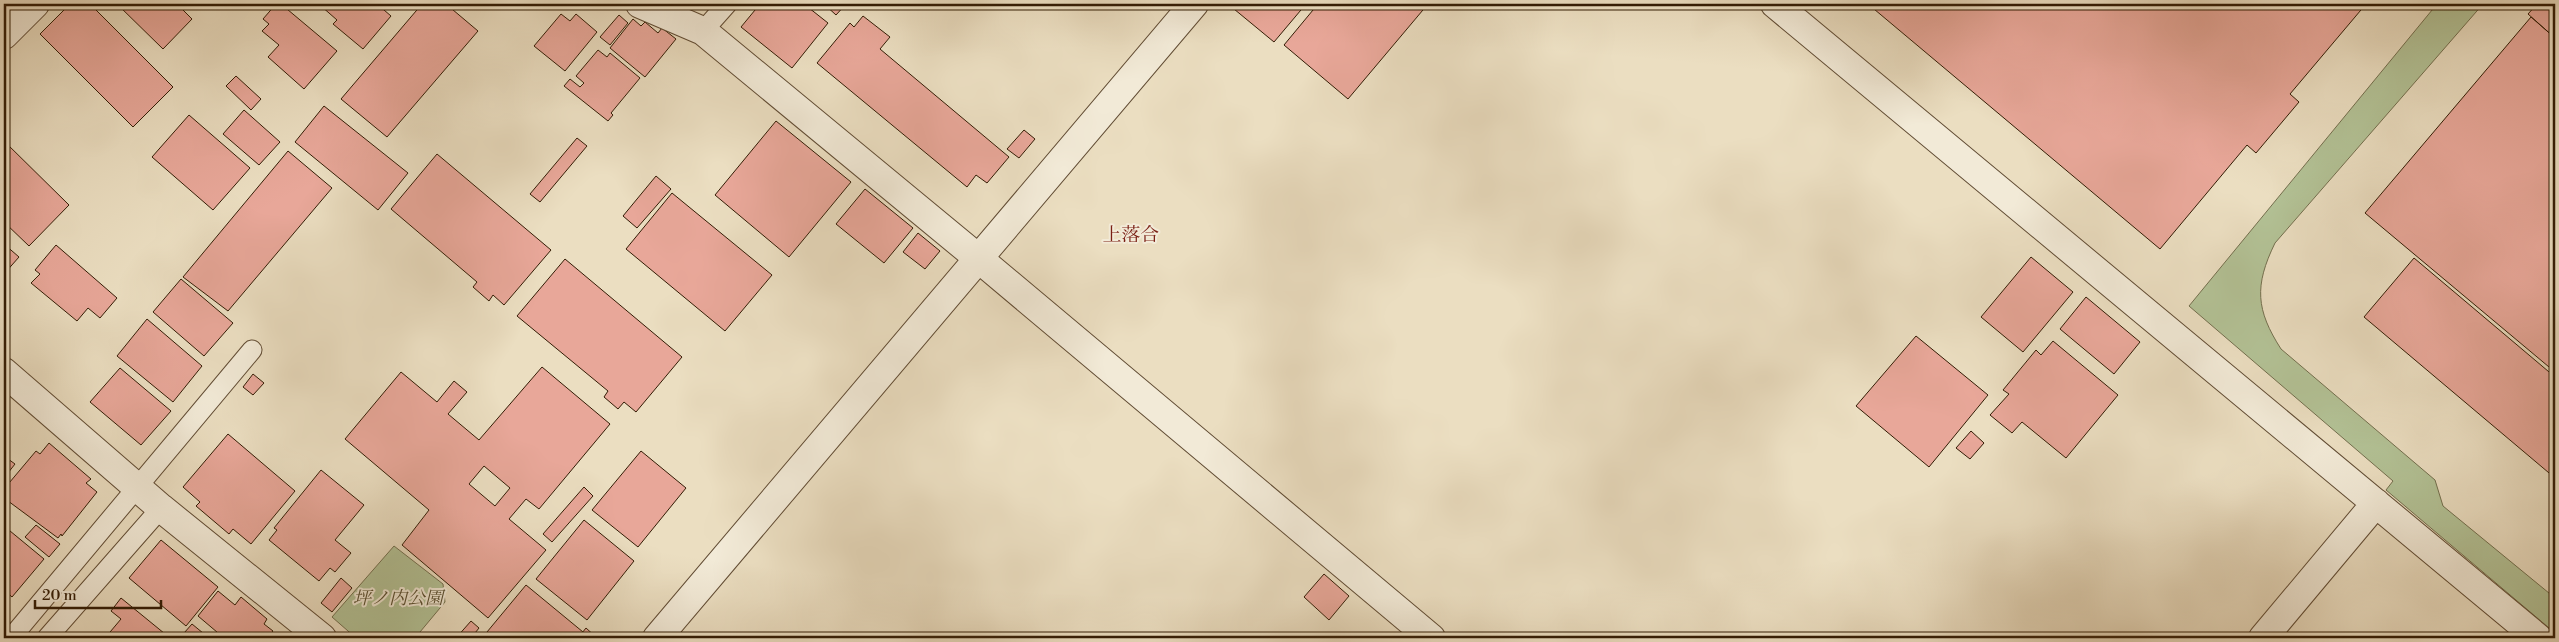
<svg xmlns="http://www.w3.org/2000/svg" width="2559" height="642" viewBox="0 0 2559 642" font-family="'Libre Bodoni','Noto Serif JP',serif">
	<rect width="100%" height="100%" fill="#ebdec1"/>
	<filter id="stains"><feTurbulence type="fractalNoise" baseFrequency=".004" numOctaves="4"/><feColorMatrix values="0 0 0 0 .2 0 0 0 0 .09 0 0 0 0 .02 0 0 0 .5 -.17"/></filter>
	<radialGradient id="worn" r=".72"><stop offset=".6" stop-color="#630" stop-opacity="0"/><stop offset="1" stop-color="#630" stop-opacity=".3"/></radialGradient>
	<path fill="#b3c296" stroke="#736f4e" d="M2437,4h46l-208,239c-21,43 -19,67 6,106l154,131 8,26 112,92v35l-169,-143 7,-9 -204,-175z
		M394,546l49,38 2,18 -30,36h-59l-24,-21z"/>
	<path fill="#e8a799" stroke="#331c05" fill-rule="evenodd" d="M70,4h20l83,83 -40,40 -93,-93z
		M117,4h60l15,15 -29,30z
		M276,4h5l56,47 -33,38 -36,-32 11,-12 -17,-14 7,-7 -6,-5z
		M323,4h54l14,12 -28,33 -30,-25 4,-4 -16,-14z
		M422,4h24l32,27 -91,106 -46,-38z
		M760,4h44l24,19 -36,45 -51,-41z
		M824,4h22l-10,11z
		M1239,4h67l-32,38 -40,-33z
		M1318,4h110l-80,95 -64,-54z
		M1868,4h498l-76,90 9,8 -43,51 -9,-8 -87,104z
		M2537,4h18v34l-27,-24z
		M561,14l9,7 6,-7 21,18 -32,39 -31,-25z
		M619,15l9,8 -18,22 -10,-8z
		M863,16l27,21 -10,12 129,108 -22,26 -11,-8 -9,12 -150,-124 33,-40 4,4z
		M2531,17l24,21v334l-190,-159z
		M633,19l8,7 4,-4 13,11 4,-5 14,11 -31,38 -35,-29z
		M598,50l9,7 3,-4 30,25 -29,35 2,2 -5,6 -44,-35 6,-7 10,8 4,-4 -8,-7z
		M236,76l25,23 -10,11 -25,-24z
		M324,106l84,67 -30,37 -83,-68z
		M244,110l36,32 -21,23 -36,-31z
		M189,115l61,53 -37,42 -61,-53z
		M776,121l75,61 -62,75 -74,-62z
		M1024,130l11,9 -16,19 -12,-9z
		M577,138l10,8 -47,56 -10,-8z
		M4,141l65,64 -40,41 -25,-24z
		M288,151l44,37 -104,123 -45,-34z
		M437,154l114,96 -47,55 -11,-10 -4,6 -16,-14 4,-5 -86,-73z
		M656,176l15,13 -34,39 -14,-12z
		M865,189l48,39 -29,35 -48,-39z
		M672,193l100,82 -47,56 -99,-82z
		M918,233l22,18 -15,18 -22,-17z
		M4,244l15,13 -15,17z
		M56,245l61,53 -17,20 -12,-10 -11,13 -46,-38 9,-9 -5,-4z
		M2031,257l42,35 -50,60 -42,-35z
		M2414,258l141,119v101l-191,-161z
		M565,259l117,98 -46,55 -12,-10 -6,7 -14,-12 4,-6 -91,-75z
		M181,279l52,44 -29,33 -51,-44z
		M2086,297l54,45 -26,32 -54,-45z
		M147,319l55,47 -29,36 -56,-46z
		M1916,336l72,59 -59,72 -73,-61z
		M2053,341l65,54 -52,63 -44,-36 -10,11 -22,-18 19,-21 -6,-4 33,-40 5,5z
		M542,367l68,57 -71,85 -13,-10 -17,20 37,31 -58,68 -86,-73 27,-35 -84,-71 56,-67 36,30 17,-21 13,11 -19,22 31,26zM484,466l26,22 -15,18 -26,-22z
		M120,368l51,43 -30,34 -51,-43z
		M253,374l11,9 -11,12 -10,-8z
		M1971,431l13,12 -14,16 -14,-11z
		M228,434l67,57 -44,53 -18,-15 -4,5 -33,-28 4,-4 -17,-15z
		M49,443l42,36 -5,4 11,9 -35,44 -1,-2 -3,4 -54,-40v-9l32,-38 4,3z
		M641,451l45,37 -48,59 -46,-37z
		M4,456l11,8 -11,14z
		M321,470l43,35 -29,35 16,13 -16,19 -5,-4 -11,13 -50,-41 8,-10 -3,-2z
		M584,487l9,9 -41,46 -9,-8z
		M584,520l50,41 -47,59 -51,-41z
		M36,525l24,19 -11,13 -24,-20z
		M4,526l40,33 -32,38 -8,-7z
		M161,540l57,47 -32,39 -57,-48z
		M1324,574l25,22 -20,24 -25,-23z
		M341,578l11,10 -20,24 -11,-9z
		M526,585l57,47 -6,6h-95z
		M218,591l17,14 6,-8 26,22 -3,5 9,7 -6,7h-43l-26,-22z
		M121,598l49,40h-65l16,-19 -10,-8z
		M471,621l8,7 -8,10h-15z
		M192,624l17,14h-19l-6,-5z
		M586,628l11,10h-19z"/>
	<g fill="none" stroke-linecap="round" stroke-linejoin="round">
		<defs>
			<path id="service" d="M703,31l24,-27
				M11,638l241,-288
				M47,638l114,-130"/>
			<path id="minor" d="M640,4l63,27 275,227 453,380
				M1775,4l763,634
				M4,35l31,-31
				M4,372l157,136 161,130
				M2263,638l113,-135"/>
			<path id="tertiary" d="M657,638l537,-634"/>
		</defs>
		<use href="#service" stroke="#614c34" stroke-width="21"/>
		<use href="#minor" stroke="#614c34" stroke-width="30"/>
		<use href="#tertiary" stroke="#614c34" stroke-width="30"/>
		<use href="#service" stroke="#f2ead7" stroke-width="19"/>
		<use href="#minor" stroke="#f2ead7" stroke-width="28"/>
		<use href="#tertiary" stroke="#f2ead7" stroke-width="28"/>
	</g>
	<g text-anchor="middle" stroke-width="4" stroke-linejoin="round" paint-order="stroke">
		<g font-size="18" font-style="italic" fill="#594e30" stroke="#f2ead7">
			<text x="398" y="604">坪ノ内公園</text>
		</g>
		<g font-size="19" fill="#7a1f14" stroke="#f2ead7">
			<text x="1131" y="241">上落合</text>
		</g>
	</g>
	<rect width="2559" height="642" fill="none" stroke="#ebdec1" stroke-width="20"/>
	<rect x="5" y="5" width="2549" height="632" fill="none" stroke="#331c05" stroke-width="2.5"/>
	<rect x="10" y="10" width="2539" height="622" fill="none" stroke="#331c05"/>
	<path d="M35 600v8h126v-8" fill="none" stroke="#331c05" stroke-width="2.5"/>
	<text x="42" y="600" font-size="15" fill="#331c05" stroke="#f2ead7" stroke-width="4" paint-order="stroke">20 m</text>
	<rect width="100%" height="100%" filter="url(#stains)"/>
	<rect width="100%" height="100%" fill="url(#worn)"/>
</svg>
